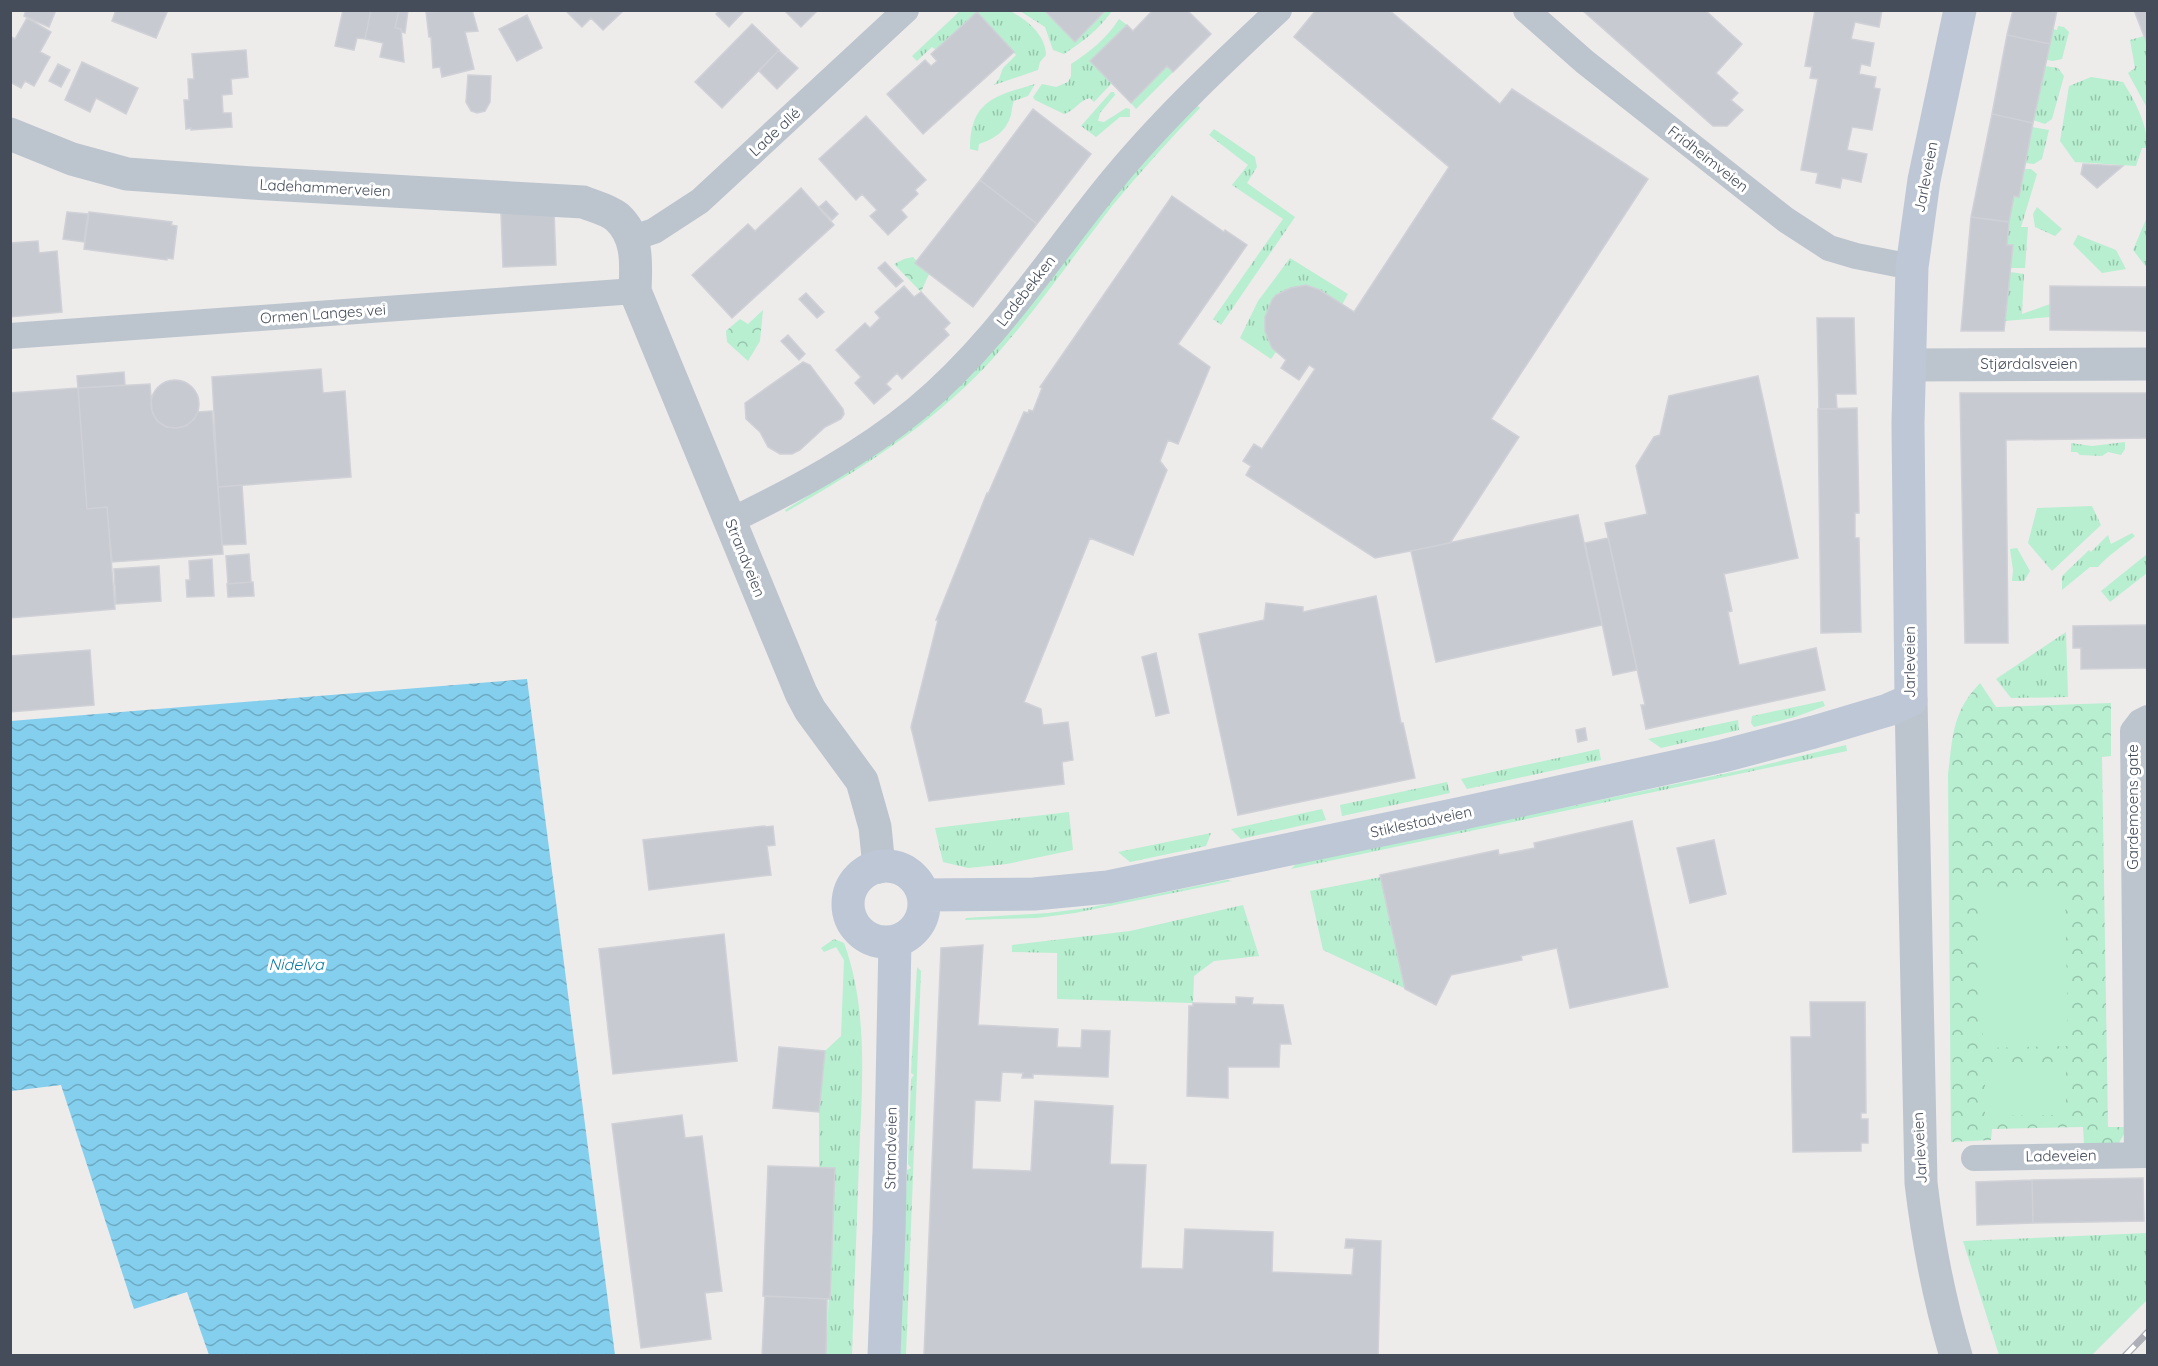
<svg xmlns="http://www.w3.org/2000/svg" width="2158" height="1366" viewBox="0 0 2158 1366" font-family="Quicksand,sans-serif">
	<defs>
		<pattern id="grass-tufts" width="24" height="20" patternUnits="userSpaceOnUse" patternTransform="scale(1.5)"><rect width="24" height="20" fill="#b7efd0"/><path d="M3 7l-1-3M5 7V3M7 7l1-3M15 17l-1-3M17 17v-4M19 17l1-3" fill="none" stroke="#96c4ac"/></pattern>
		<pattern id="park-crowns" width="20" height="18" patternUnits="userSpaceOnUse" patternTransform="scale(1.5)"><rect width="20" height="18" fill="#b7efd0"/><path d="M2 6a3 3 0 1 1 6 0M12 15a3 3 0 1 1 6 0" fill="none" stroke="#96c4ac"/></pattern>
		<pattern id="water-waves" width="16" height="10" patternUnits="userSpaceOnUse" patternTransform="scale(1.5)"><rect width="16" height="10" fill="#83cfed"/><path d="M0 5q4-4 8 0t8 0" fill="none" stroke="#6daac3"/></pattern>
	</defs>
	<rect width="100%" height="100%" fill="#eeebeb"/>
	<path fill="url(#grass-tufts)" d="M961,10l49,1c16,8 36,24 36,44l-6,7 -2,8 -44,15 5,-6 4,-11 13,-13 -39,-43 -41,38 -4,-3 -15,14 -5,-5z
		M1020,11h24l31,30 31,-30h6c-15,20 -27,29 -48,43l-11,-4 -8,-23z
		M1119,19l8,6 -37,36 22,22 -18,19 -4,-4c-11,2 -15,13 -26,16l-29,-14 -2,-3 9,-13 14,3 12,-5 3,-6v-12c20,-13 35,-25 48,-45z
		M2058,26l6,1 5,5 -7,27 -9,2 -6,-1 6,-31 4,1z
		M2144,36l4,9 -1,63 -19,-35 7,-5 -5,-28z
		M1167,66l6,6 -37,37 -5,-6z
		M2045,66l13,2 6,8 -12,43 -7,5 -12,-4z
		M2091,77l32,5c12,19 25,43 24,66h-5l-6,18 -61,-4 -15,-21 9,-55z
		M1035,84l-7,12 -14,5c-2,5 -2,9 -3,14 -5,17 -17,24 -32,29l-1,7 -8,-2c0,-48 25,-53 65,-65z
		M1111,92h3l1,3 -15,18 -2,8 6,1 22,-14 4,1v8h-10l-24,20 -15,-11z
		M1196,104l4,4c-30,31 -60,64 -88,98 -41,53 -79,109 -124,158 -62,65 -126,104 -202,148l-1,-2 71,-44 252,-263z
		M2032,127l17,3 -7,29 -8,5 -9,-1z
		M1214,129l41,28 2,10 -10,16 48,34 -74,108 -8,-6 70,-100 -51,-34 16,-20 -39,-30z
		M2025,169h6l6,5 -16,53h7l-3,41h-15l3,-23h-6l2,-23 5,-26h5z
		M2037,207l25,22 -7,7 -20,-9 -2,-13z
		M2147,217l1,51h-1l-14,-18z
		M2078,235l38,15 10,19 -24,4 -29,-29z
		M1290,258l58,36 -9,16 -58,35 -10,14 -31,-21 18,-37z
		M2010,272l14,2 -2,40 28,-10v13l-45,4z
		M2125,442v7l-4,6 -13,-3 -6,4 -22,-1 -3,-3h-6v-9l21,3z
		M2092,506l9,19 -49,46 -24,-28 9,-35z
		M2132,533l3,3c-12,10 -28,20 -37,31h-8l-28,23v-14l27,-26 2,2 17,-17 3,9z
		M2017,548l13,23 -6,10h-12l1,-11 -3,-21z
		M2147,554v19l-37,29 -9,-11z
		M2066,632l2,65 -57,1 -15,-19z
		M1823,701l2,5 -30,11 -41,10 -3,-4 1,-7z
		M1738,720l1,10 -78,18 -13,-9z
		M1846,745l1,6 -556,118 5,-5 460,-97z
		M1599,749l2,11 -134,29 -6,-10z
		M1447,782l3,11 -108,23 -2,-11z
		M1322,809l4,11 -85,19 -10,-10z
		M1069,812l4,38 -66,14 -39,4 -25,-6 -8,-34z
		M1211,833l-5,13 -76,16 -12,-10z
		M1381,877l25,112 -83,-39 -13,-59z
		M1226,880l6,1 -157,32 -38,5 -72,2 1,-2 82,-5 39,-5z
		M1243,905l16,51 -45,5 -20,15 -1,27 -136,-4v-46l-45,-1v-7l118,-14z
		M834,939l10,4c25,68 18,146 15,217 -2,65 -5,130 -7,195h-26l9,-186 -16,-1v-56l6,-61 16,-15 3,-76 -8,-13 -12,5 -3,-4z
		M917,967l4,4 -15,384 -6,1 7,-186 4,-2 -3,-4 3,-85 3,-4 -3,-2z
		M2147,1233v67l-55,55h-93l-36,-114z"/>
	<path fill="url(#park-crowns)" d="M913,257l16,17 -8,18 -27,-28 10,-5z
		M763,310l-3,31 -12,20 -21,-19 -1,-11 14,-12 8,5z
		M1980,683l16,24 115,-4v53l-9,1 6,370h20l-9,16 -35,2 -1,-18 -91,2 -1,11 -40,2 -3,-368c5,-38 4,-62 32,-91z"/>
	<path fill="#b7efd0" d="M2065,886l3,160 -85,2 -4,-160z
		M2066,1067v48l-81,1v-48z"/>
	<path fill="url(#water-waves)" d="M527,679l88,676h-406l-22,-63 -53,17 -73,-224 -50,6v-370z"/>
	<path fill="#c8cad1" stroke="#cfd1d7" stroke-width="1.5" d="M26,10h30l-7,17 -25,-11z
		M116,10h52l-12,28 -44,-17z
		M343,10h28l-6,29 -8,-1 -3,12 -19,-4z
		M371,10h28l-4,18 6,1 3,33 -24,-5 3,-14 -18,-4z
		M399,10h9l-3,23 -3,-1 -1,-3 -6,-1z
		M472,10l6,21 -13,1 9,37 -32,8 -2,-10 -7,1 -2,-31h-2l-3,-25z
		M620,10l2,2 -19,18 -12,-12 -9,9 -16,-16z
		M720,10h25l-16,17 -13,-13z
		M784,10h34l-17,17z
		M1044,10h62l-31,32z
		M1187,10l24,24 -38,38 -6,-6 -36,37 -41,-42 37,-36 6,6 20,-21z
		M1316,10h73l111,94 12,-15 136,90 -157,240 28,18 -69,106 -75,15 -129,-83 5,-9 -8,-5 11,-17 8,5 53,-80 -6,-4 -10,15 -18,-12 5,-8 -14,-12 -7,-17v-14l7,-17 4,-5 14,-7 16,-3 14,5 34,22 95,-145 -155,-130z
		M1582,10h123l37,34 -26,29 22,20 -7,7 12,10 -16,16h-14z
		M1815,10h67l-3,17 -24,-5 -4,17 23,4 -4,23 -9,-2 -2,10 17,3 -2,11 6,1 -8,41 -20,-3 -5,23 20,4 -6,28 -19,-4 -2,10 -24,-5 2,-10 -17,-3 17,-91 -8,-1 2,-11 -7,-1z
		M2013,10h44l-7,34 -43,-9z
		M2134,10h14v35l-4,-9z
		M977,12l37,40 -91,82 -36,-40 38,-34 6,6 6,-5 -6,-7z
		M527,15l15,33 -25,13 -18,-32z
		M27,18l24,14 -11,20 10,5 -16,29 -9,-5 -4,7 -11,-6v-46l5,3z
		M752,24l27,26 -57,58 -27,-26z
		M2007,35l43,9 -17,79 -41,-9z
		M777,49l21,19 -21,21 -18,-18 20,-21z
		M246,50l2,27 -17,2 1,15 -10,1 1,18h8l1,14 -41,3v-2l-5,1 -2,-29h5l-1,-21h6l-2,-25z
		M82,62l56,26 -12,26 -30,-16 -6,14 -25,-12z
		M58,64l12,6 -9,17 -12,-6z
		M468,75l23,1 -1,26 -5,9 -8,2 -6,-2 -5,-9z
		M1033,109l58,45 -54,70 -57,-44z
		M1992,114l41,9 -14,74 -5,-1 -5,26 -38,-5z
		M866,116l60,64 -11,10 3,4 -17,16 6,7 -19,18 -18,-19 7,-6 -15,-16 -6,6 -37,-41z
		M2083,164l40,2 -26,22 -16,-14z
		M980,180l57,44 -64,83 -58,-44z
		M801,188l33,37 -102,93 -40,-43 56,-51 7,7z
		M1172,196l52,36 1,-2 22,15 -69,99 32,23 -32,77 -10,-4 -8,21 7,9 -34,85 -43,-17 -66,164 17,7 2,16 25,-3 5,38 -11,2 2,22 -135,17 -18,-74 27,-107h-2l51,-127 1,1 36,-82 4,1 1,-3 4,1 9,-23 -2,-1z
		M826,201l12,13 -6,6 -13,-13z
		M554,211l2,54 -53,2 -2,-54z
		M67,212l21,2 -4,28 -21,-3z
		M89,212l83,10 -1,3 6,1 -4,33 -6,-1v2l-83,-11z
		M1971,217l38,5 -2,23h6l-9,86h-43z
		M38,241l1,12 18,-2 5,61 -52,5v-74z
		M885,262l18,19 -7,6 -18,-19z
		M904,286l10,11 7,-5 29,31 -6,6 5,6 -47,44 -5,-6 -11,11 5,5 -17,15 -19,-21 6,-6 -25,-27 29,-27 5,5 10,-10 -5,-6z
		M2050,286l98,1v44l-98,-1z
		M806,293l18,19 -7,6 -18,-19z
		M1817,318h37l2,76h-20l1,15h-18z
		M788,335l17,19 -6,6 -18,-19z
		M803,362l7,3 33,44 1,5 -3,5 -16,8 -25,23 -8,4h-12l-12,-7 -8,-15 -14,-13 -1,-16z
		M321,369l2,24 22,-2 6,86 -133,10 -6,-110z
		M124,372l1,13 -47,3 -1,-12z
		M1758,376l40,182 -74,16 8,37 -4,1 11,53 77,-17 9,42 -179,39 -5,-24h4l-40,-182 42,-9 -11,-48 18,-29 6,-2 9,-39z
		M151 404a24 24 0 1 1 48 0a24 24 0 1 1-48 0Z
		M150,384l2,27 5,10 9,6 10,1 10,-2 8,-7 4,-7 14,-1 11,143 -111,8 -5,-55 -20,2 -9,-121z
		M78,388l9,121 20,-2 8,102 -105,9v-225z
		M1960,393h188v45l-142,2 2,203h-43z
		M1857,408l2,105h-4v25h4l2,94 -40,1 -3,-224z
		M242,485l4,59 -24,1 -4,-58z
		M1578,515l24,110 -166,37 -25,-111z
		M1608,538l29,132 -24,5 -28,-132z
		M249,554l2,28 -23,2 -2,-28z
		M212,559l2,37 -27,1 -1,-17h4l-1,-19z
		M159,566l2,35 -45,3 -2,-35z
		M251,582h2l1,14 -26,1 -1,-13z
		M1376,596l25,127h2l12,55 -177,37 -39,-181 65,-14 2,-17 37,4v5z
		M2148,625v43l-67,1v-21h-8v-22z
		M90,650l4,55 -84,7v-56z
		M1156,653l13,60 -13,3 -14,-59z
		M1585,728l2,12 -9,2 -2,-12z
		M1632,821l36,166 -98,21 -13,-60 -36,8 1,4 -71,15 -15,30 -31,-16 -25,-114 118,-25 1,5 36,-7 -1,-5z
		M765,826v1l8,-1 2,19 -8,1 4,29 -122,15 -6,-50z
		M1714,840l12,54 -36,9 -13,-55z
		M724,934l13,127 -124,13 -14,-125z
		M983,945l-5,80 80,4 -1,18 24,1 1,-18 28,1 -2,46 -75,-3v4h-11l1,-5 -21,-1 -2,29 -25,-1 -3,69 59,2 4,-70 78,5 -3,58 36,1 -5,103 42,1 2,-40 88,3 -1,40 80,3 2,-27h-9l1,-9 35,2 -3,115h-454l17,-408z
		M1236,997l17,1 -1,6 31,1 8,39h-11l-1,23h-51v31l-41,-2 2,-90h4v-3l43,1z
		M1810,1002h55l1,111h-5v6h7v24h-7v8l-68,1 -2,-115h20z
		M779,1047l46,4 -6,61 -46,-4z
		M682,1115l3,23 17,-2 20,155 -17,2 6,46 -70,9 -29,-224z
		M768,1166l67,2 -5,131 -67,-3z
		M2143,1178l1,43 -111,2 -1,-43z
		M2032,1180l1,43 -56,2 -1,-43z
		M765,1296l62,3 -1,57h-64z"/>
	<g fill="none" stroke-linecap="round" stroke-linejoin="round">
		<path stroke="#bcc5ce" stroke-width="26" d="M1526,10l59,52 201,158 43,28 27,8 56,11
			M633,238l21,-7 46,-30 206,-191
			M10,336l625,-45
			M730,521c66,-32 130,-66 186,-112 76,-63 128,-144 189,-220 52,-65 113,-122 174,-179
			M2137,1155l-4,-424 7,-9 8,-4
			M1974,1158l174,-3"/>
		<path stroke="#bcc5ce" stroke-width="33" d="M10,134l62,25 55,15 125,9 331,19c10,4 26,8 34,15 22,20 19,48 18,74l166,402 9,17 52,71 13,46 4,40
			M1910,365l238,-1
			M1911,700l10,483c7,59 18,116 35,173"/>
		<path stroke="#bdc7d5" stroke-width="33" d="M848 904a38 38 0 1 1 76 0a38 38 0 1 1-76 0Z
			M923,895l111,-1 74,-7 355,-74 260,-57 91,-24 74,-22 23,-10 -3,-277 4,-156 12,-87 36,-170
			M884,1356l5,-124 6,-291"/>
		<defs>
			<path id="rail" d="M2125,1356l23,-24"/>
		</defs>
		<use href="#rail" stroke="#adb0b6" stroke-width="7"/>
		<use href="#rail" stroke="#fff" stroke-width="4.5" stroke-dasharray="14" stroke-linecap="butt"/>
	</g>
	<g text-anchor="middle" stroke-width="6" stroke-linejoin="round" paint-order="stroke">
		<g font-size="15" fill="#444d59" stroke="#fff">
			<text transform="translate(775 132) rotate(-43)" y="5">Lade allé</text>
			<text transform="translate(1708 159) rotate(38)" y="5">Fridheimveien</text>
			<text transform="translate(1926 177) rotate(-79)" y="5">Jarleveien</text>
			<text transform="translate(325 188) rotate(3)" y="5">Ladehammerveien</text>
			<text transform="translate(1026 291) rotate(-52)" y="5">Ladebekken</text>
			<text transform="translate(323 314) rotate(-4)" y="5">Ormen Langes vei</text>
			<text x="2029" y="369">Stjørdalsveien</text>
			<text transform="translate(745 558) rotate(68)" y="5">Strandveien</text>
			<text transform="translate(1910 662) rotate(-90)" y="5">Jarleveien</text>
			<text transform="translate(2133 807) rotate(-90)" y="5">Gardemoens gate</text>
			<text transform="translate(1421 822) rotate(-12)" y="5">Stiklestadveien</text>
			<text transform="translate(891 1148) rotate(-89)" y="5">Strandveien</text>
			<text transform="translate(1920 1148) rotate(-93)" y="5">Jarleveien</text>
			<text transform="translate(2061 1156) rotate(-1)" y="5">Ladeveien</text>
		</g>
		<g font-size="16" font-style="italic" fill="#097ba6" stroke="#fff">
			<text x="296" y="970">Nidelva</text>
		</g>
	</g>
	<rect width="2158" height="1366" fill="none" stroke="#444d59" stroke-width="24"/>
</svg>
